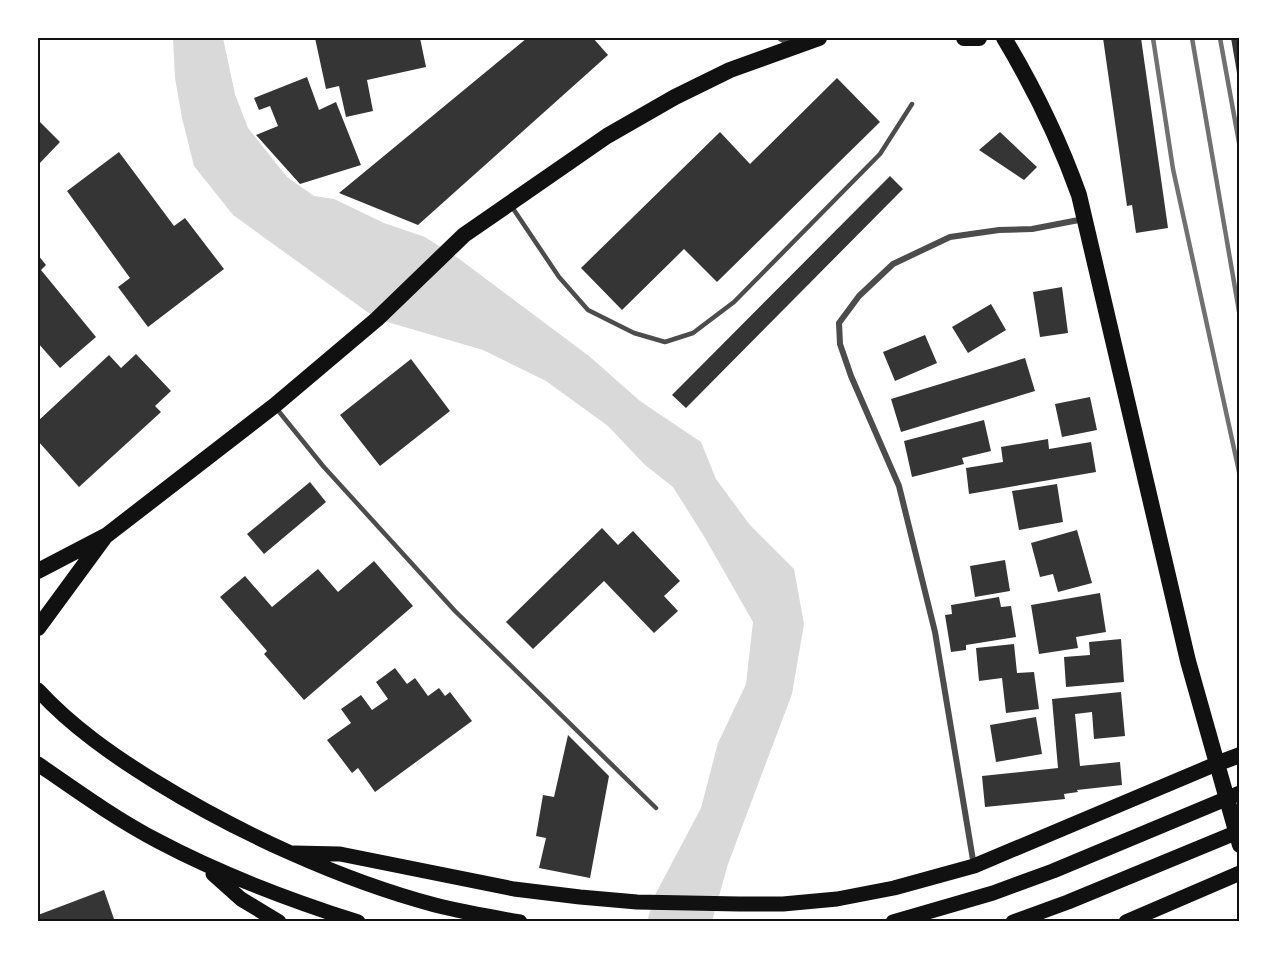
<svg xmlns="http://www.w3.org/2000/svg" width="1277" height="959" viewBox="0 0 1277 959" font-family="'Sofia Sans Condensed',sans-serif">
	<rect width="100%" height="100%" fill="#fff"/>
	<path fill="#d9d9d9" d="M173,38h50l12,56 13,34 39,49 27,19 20,3 50,24 41,14 33,21 131,98 51,45 61,41 15,37 34,46 44,44 10,55 -12,70 -64,170 -16,57h-65l9,-28 45,-85 17,-65 28,-59 7,-62 -48,-84 -32,-51 -28,-22 -37,-39 -62,-45 -63,-31 -106,-31 -144,-104 -39,-49 -12,-48 -7,-40z"/>
	<path fill="#353535" d="M315,38h105l6,29 -59,13 6,31 -27,6 -7,-31 -13,3z
		M527,38h66l15,17 -190,170 -79,-32z
		M1103,38h38l27,190 -32,5 -4,-28 -5,1z
		M1231,38h9v40l-2,1z
		M307,77l12,33 17,-8 25,63 -61,19 -44,-49 22,-9 -8,-20 -11,4 -5,-12z
		M837,78l43,44 -163,160 -33,-33 -62,61 -41,-42 139,-136 30,32z
		M38,120l22,22 -22,23z
		M1000,132l37,35 -13,13 -45,-30z
		M119,152l55,74 11,-8 39,51 -76,58 -30,-40 12,-9 -63,-87z
		M890,176l13,13 -217,219 -14,-13z
		M38,255l8,10 -5,5 55,67 -36,31 -22,-25z
		M1062,287l6,46 -28,4 -7,-45z
		M991,304l15,26 -38,23 -16,-26z
		M925,335l12,28 -42,18 -12,-29z
		M136,354l35,37 -16,15 6,6 -82,75 -41,-46v-20l71,-66 12,13z
		M1025,358l10,33 -134,41 -10,-33z
		M411,359l39,52 -70,55 -40,-51z
		M1090,397l7,33 -35,7 -7,-33z
		M984,420l7,31 -29,7 2,6 -52,13 -8,-36z
		M1048,439l1,10 42,-7 5,30 -127,22 -3,-26 37,-6 -2,-15z
		M310,482l16,20 -62,52 -17,-20z
		M1057,484l6,38 -44,8 -7,-39z
		M602,528l16,17 15,-14 47,50 -16,15 14,15 -24,22 -50,-52 -71,68 -27,-27z
		M1077,530l15,53 -34,9 -5,-18 -13,3 -9,-34z
		M1005,560l5,31 -35,6 -5,-31z
		M374,561l39,45 -109,94 -40,-46 3,-3 -47,-54 25,-21 27,31 46,-38 20,23z
		M1100,593l6,39 -30,5 2,11 -39,6 -8,-49z
		M999,597l2,10 10,-1 5,31 -50,8v5l-15,2 -6,-37 7,-1 -1,-9z
		M1121,639l3,43 -58,5 -2,-30 26,-2 -1,-13z
		M1014,644l3,29 17,-1 5,37 -33,4 -4,-35 -23,3 -3,-33z
		M395,668l12,16 8,-6 13,18 11,-8 6,8 5,-4 22,29 -97,71 -17,-24 -6,5 -25,-33 24,-17 -10,-14 20,-14 11,15 16,-11 -12,-17z
		M1121,692l4,44 -31,3 -2,-27 -17,2 5,52 40,-4 2,23 -45,5 1,2 -14,2 1,5 -80,8 -3,-31 76,-8 -6,-69z
		M1036,717l6,37 -46,8 -6,-37z
		M568,735l41,41 -19,102 -51,-10 7,-30 -10,-2 7,-41 11,2z
		M104,890l11,32h-77v-7z"/>
	<g fill="none" stroke-linecap="round" stroke-linejoin="round">
		<path stroke="#4c4c4c" stroke-width="4.5" d="M512,207l47,70 29,33 46,23 31,9 28,-9 41,-31 146,-148 32,-50
			M276,408l47,58 132,145 201,197"/>
		<path stroke="#4c4c4c" stroke-width="6" d="M780,38l11,6
			M974,866l-39,-234 -36,-146 -48,-110 -11,-32 -1,-21 20,-27 34,-32 57,-27 49,-7 33,-1 52,-10"/>
		<path stroke="#111" stroke-width="15" d="M38,690c34,37 76,66 118,92 83,51 185,98 279,123 28,7 56,12 85,17
			M38,764c39,27 78,55 120,77 64,34 131,59 200,81
			M294,853l46,1 174,35 66,8 57,5 102,2h44l54,-5 57,-11 80,-22 242,-102
			M213,874l28,25 38,23
			M893,922l100,-29 60,-22 187,-78
			M1013,922l55,-20 172,-71
			M1126,922l114,-49"/>
		<path stroke="#111" stroke-width="16" d="M964,38h15
			M1004,38c30,50 55,101 75,157l109,466 52,184
			M38,571l69,-36 167,-129 103,-87 87,-84 143,-99 68,-39 55,-27 89,-32
			M38,628l66,-90
			M1216,764l24,-9"/>
		<path stroke="#707070" stroke-width="4.5" d="M1153,38l20,131 67,307
			M1192,38l48,279
			M1220,38l20,110"/>
	</g>
	<rect width="1277" height="959" fill="none" stroke="#ffffff" stroke-width="78"/>
	<rect x="39" y="39" width="1199" height="881" fill="none" stroke="#111" stroke-width="2"/>
</svg>
